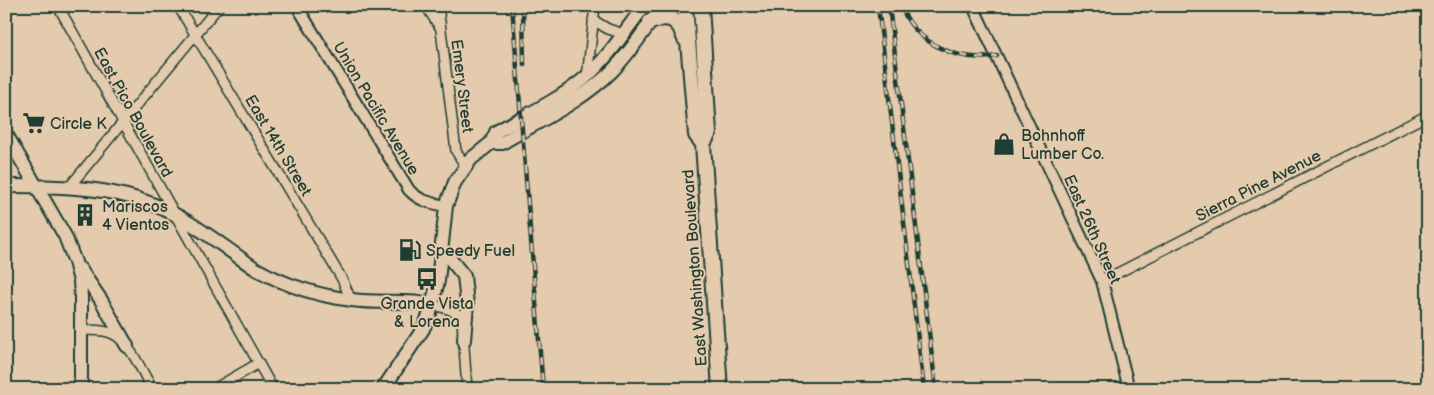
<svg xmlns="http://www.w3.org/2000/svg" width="1434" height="395" viewBox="0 0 1434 395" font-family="'Balsamiq Sans',sans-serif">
	<rect width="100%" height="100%" fill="#e5cbad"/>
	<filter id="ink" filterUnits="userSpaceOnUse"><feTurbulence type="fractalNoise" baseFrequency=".02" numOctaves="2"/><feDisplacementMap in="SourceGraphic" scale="10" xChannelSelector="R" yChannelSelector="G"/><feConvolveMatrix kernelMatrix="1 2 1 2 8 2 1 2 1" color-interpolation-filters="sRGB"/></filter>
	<g filter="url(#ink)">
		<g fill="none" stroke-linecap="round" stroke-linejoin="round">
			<defs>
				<path id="minor" d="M58,6l215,383
					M178,6l164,273 9,21
					M426,6l13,20
					M438,6l18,145 9,15
					M593,20l15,9 16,5
					M587,78l8,-72
					M70,186l149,-180
					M1102,281l326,-166
					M433,305c11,3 22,4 29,14l5,70
					M81,330c10,1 23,-1 32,4 16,7 30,39 39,55
					M214,389l45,-26"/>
				<path id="tertiary" d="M297,6l112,184c10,11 22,13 37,16
					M973,6l129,275 27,108"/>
				<path id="secondary" d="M6,134l59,102 10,26 5,19 1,16v92
					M491,143h11c37,-22 79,-41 110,-72 19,-19 34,-43 50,-65
					M6,186c58,0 115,0 168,28 29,15 55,37 82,55 29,16 63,27 96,31 27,4 54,-1 81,5
					M441,248l23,28 3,28 -3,36
					M80,269l21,31 26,46
					M383,389l40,-60 7,-16 8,-32 8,-75 9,-24 16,-23 20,-16 5,-11c30,-17 63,-32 89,-54 24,-21 40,-47 59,-72"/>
				<path id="primary" d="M685,6l11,129 7,9
					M701,6l8,127 -6,11 17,245
					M650,22l12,-4 10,1 8,8 5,12"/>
			</defs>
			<use href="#minor" stroke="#1f3d34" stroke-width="12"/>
			<use href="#tertiary" stroke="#1f3d34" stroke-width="14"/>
			<use href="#secondary" stroke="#1f3d34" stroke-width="16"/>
			<use href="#primary" stroke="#1f3d34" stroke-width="18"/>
			<use href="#minor" stroke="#e5cbad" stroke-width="9"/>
			<use href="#tertiary" stroke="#e5cbad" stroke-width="10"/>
			<use href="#secondary" stroke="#e5cbad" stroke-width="12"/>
			<use href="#primary" stroke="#e5cbad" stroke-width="14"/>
			<defs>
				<path id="rail" d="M512,6l31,383
					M523,6l1,59
					M878,6l46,383
					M889,6l47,383
					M901,6c14,38 58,57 96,50"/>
			</defs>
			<use href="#rail" stroke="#1f3d34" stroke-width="4.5"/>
			<use href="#rail" stroke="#e5cbad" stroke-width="2.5" stroke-dasharray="8" stroke-linecap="butt"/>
		</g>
	</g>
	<defs>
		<symbol id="supermarket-bare" viewBox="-9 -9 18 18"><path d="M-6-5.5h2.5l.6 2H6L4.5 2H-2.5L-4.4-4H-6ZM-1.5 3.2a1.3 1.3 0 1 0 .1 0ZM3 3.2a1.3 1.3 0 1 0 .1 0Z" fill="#1f3d34" stroke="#e5cbad" stroke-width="2.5" paint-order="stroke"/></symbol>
		<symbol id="shop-bare" viewBox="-9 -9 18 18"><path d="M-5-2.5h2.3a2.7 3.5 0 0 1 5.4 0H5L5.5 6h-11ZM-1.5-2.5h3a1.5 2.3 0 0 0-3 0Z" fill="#1f3d34" stroke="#e5cbad" stroke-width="2.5" paint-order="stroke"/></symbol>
		<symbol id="building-bare" viewBox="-9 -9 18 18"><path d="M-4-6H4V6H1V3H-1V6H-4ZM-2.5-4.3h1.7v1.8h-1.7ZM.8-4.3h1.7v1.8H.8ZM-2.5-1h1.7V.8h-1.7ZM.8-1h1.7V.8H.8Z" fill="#1f3d34" stroke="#e5cbad" stroke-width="2.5" paint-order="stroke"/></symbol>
		<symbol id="fuel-bare" viewBox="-9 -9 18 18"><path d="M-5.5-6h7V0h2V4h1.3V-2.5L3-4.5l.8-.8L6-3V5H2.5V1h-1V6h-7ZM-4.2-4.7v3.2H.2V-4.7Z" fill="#1f3d34" stroke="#e5cbad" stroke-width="2.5" paint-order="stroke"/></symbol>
		<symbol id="bus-bare" viewBox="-9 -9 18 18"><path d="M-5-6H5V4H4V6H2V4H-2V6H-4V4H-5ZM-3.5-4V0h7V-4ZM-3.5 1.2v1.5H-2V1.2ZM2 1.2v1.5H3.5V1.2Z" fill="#1f3d34" stroke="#e5cbad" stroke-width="2.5" paint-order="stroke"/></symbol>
	</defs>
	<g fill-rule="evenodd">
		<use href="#supermarket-bare" x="18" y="107" width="32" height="32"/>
		<use href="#shop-bare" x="988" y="128" width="32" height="32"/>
		<use href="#building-bare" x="69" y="199" width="32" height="32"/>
		<use href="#fuel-bare" x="394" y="234" width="32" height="32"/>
		<use href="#bus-bare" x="411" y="263" width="32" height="32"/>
	</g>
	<g text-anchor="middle" stroke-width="4" stroke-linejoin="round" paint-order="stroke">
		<g font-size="16" fill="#1f3d34" stroke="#e5cbad">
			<text transform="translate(463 86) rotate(83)" y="6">Emery Street</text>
			<text transform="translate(377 108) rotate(59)" y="6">Union Pacific Avenue</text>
			<text transform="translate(134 112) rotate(61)" y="6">East Pico Boulevard</text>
			<text transform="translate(279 145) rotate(59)" y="6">East 14th Street</text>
			<text transform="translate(1258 185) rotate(-27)" y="6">Sierra Pine Avenue</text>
			<text transform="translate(1093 229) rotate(66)" y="6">East 26th Street</text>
			<text transform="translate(694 268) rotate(-94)" y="6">East Washington Boulevard</text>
		</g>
		<g font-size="16" fill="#1f3d34" stroke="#e5cbad" text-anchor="start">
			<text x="50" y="129">Circle K</text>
			<text x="1021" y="141">Bohnhoff<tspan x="1021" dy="18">Lumber Co.</tspan></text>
			<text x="102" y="212">Mariscos<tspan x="102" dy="18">4 Vientos</tspan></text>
			<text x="426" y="256">Speedy Fuel</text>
			<text x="427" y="309" text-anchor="middle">Grande Vista<tspan x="427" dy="18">&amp; Lorena</tspan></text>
		</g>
	</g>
	<rect width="1434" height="395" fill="none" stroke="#e5cbad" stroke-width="25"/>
	<rect x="12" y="12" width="1409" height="370" fill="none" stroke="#1f3d34" stroke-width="2" filter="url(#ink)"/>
</svg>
